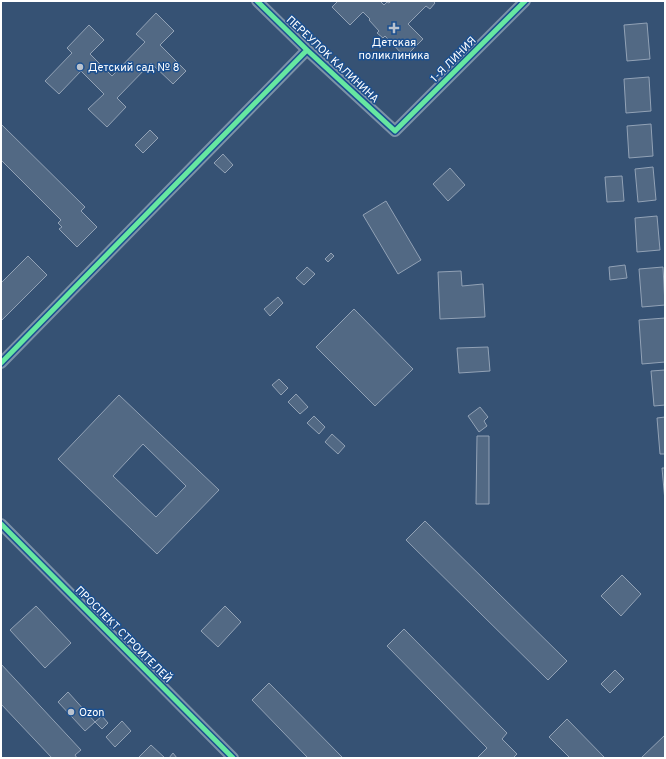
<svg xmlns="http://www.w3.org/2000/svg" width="666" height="759" viewBox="0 0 666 759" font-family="Overpass,sans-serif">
	<rect width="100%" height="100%" fill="#365274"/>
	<path fill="#526984" stroke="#92a2b6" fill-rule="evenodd" d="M338,1h42l4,4 3,-3 2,1 2,-2h42l2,2 -5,6 -4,-3 -18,18 15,15 -18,18 -20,-21 -2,2 -6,-5 2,-2 -10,-11 1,-1 -7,-7 -13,13 -18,-18z
		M156,13l18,18 -14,14 26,26 -13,13 -22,-21 -34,35 9,9 -19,20 -19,-18 16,-15 -23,-23 -22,23 -14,-13 27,-28 -5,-5 22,-23 15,15 -14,14 22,22 33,-34 -9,-8z
		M647,23l3,36 -23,2 -3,-36z
		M649,77l2,34 -25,2 -2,-34z
		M1,124l84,83 -4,4 16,16 -20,20 -18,-18 3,-2 -4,-4 3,-3 -60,-60z
		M651,124l2,32 -24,2 -2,-32z
		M150,130l8,8 -15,15 -8,-8z
		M223,154l10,11 -8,8 -11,-10z
		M653,167l3,33 -18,2 -3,-33z
		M450,168l15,17 -17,16 -15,-17z
		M622,176l2,25 -17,1 -2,-25z
		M386,201l35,59 -23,14 -35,-59z
		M657,216l3,34 -23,2 -2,-34z
		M331,253l3,3 -6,6 -3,-3z
		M28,256l19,19 -46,46v-38z
		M625,265l2,13 -17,2 -1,-13z
		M307,267l8,7 -11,11 -8,-7z
		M663,267l2,38 -23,2 -3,-38z
		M461,271l1,15 21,-2 2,33 -45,2 -2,-47z
		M278,297l5,6 -13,13 -6,-7z
		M354,309l59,60 -38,37 -59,-59z
		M665,318v44l-23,2 -3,-44z
		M488,347l2,24 -31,2 -2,-25z
		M665,370v35l-11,1 -3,-35z
		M279,379l9,9 -7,7 -9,-10z
		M296,394l12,13 -8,7 -12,-12z
		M119,395l100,95 -62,64 -99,-95zM143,444l43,42 -30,31 -43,-41z
		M480,407l8,10 -4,4 3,5 -8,6 -11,-16z
		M314,416l11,11 -6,7 -12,-11z
		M665,417v37h-5l-3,-36z
		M332,434l13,12 -7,8 -13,-12z
		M477,436h12v68h-13z
		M662,468h3v33z
		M425,521l142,140 -19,19 -142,-140z
		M622,575l19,19 -20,22 -20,-20z
		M36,606l35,37 -26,25 -35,-38z
		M225,606l16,16 -23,25 -17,-16z
		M404,629l103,104 -5,6 15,15 -4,4h-36l10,-10 -100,-102z
		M1,664l80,86 -6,5 2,3h-25l-51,-54z
		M615,670l9,9 -14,14 -9,-9z
		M269,683l74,75h-35l-56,-58z
		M68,692l27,30 -10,9 -27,-29z
		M102,716l6,7 -6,6 -7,-7z
		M567,719l38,39h-35l-21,-21z
		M122,721l9,10 -16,16 -9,-10z
		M665,735v23h-24z
		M151,745l14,13h-27z
		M173,753l4,5h-8z"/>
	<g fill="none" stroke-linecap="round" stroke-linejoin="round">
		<path stroke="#7d92a8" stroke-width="12" d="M257,1l50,49 88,81 130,-130
			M1,363l306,-313
			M1,524l232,234"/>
		<defs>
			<path id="cycleway" d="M257,1l50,49 88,81 130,-130
				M1,363l306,-313
				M1,524l232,234"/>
		</defs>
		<use href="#cycleway" stroke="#1b4f8f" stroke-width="8"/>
		<use href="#cycleway" stroke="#66e7a1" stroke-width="5"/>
	</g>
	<g fill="#b9c2ce" stroke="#1b4f8f" stroke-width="1.5">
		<path d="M392 22h4v4h4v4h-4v4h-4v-4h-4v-4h4z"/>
		<circle cx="80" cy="67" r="4"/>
		<circle cx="71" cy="712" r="4"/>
	</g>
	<g text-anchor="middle" stroke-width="3" stroke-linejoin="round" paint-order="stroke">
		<g font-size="11" fill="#fff" stroke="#1b4f8f" text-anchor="start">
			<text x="394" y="46" text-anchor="middle">Детская<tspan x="394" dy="13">поликлиника</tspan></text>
			<text x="88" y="71">Детский сад № 8</text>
			<text x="79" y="716">Ozon</text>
		</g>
		<g font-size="11" fill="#fff" stroke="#1b4f8f">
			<text transform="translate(333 59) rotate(43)" y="4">ПЕРЕУЛОК КАЛИНИНА</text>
			<text transform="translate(453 59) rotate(-45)" y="4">1-Я ЛИНИЯ</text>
			<text transform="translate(124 634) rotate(45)" y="4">ПРОСПЕКТ СТРОИТЕЛЕЙ</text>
		</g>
	</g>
	<rect width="666" height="759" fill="none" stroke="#ffffff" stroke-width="4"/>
</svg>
